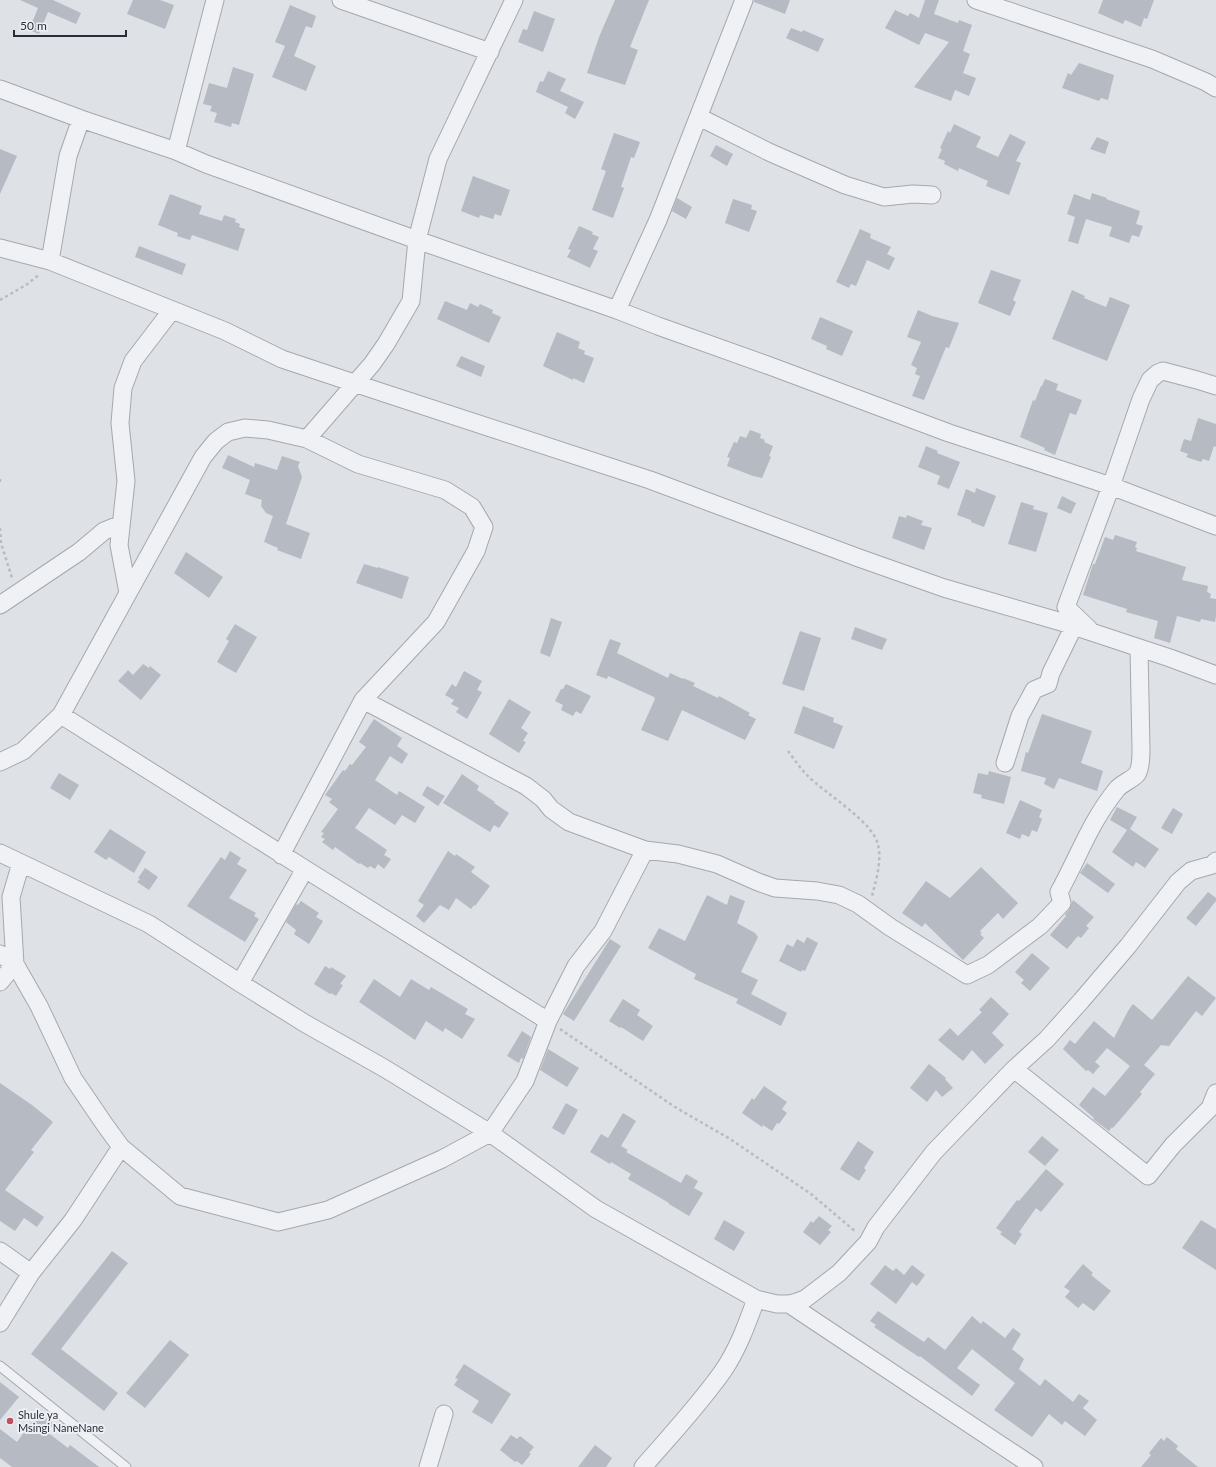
<svg xmlns="http://www.w3.org/2000/svg" width="1216" height="1467" viewBox="0 0 1216 1467" font-family="Lato,sans-serif">
	<rect width="100%" height="100%" fill="#dee1e6"/>
	<path fill="#b6bac2" d="M20,0h33l28,13 -5,11 -28,-12 -9,22 -10,-4 9,-22z
		M133,0h27l14,5 -9,24 -38,-15z
		M615,0h34l-19,47 8,3 -13,35 -38,-12 12,-36z
		M754,0h36l-5,14 -31,-12z
		M925,0h14l-5,14 24,9 1,-3 13,5 -9,26 7,3 -7,19 13,5 -7,18 -14,-6 -4,11 -37,-14 35,-45 -24,-9 -6,12 -34,-17 10,-18 13,6 2,-3 9,5z
		M1103,0h51l-7,19 -3,-1 -3,9 -16,-7 -2,4 -25,-11z
		M290,5l26,11 -4,12 -6,-2 -12,30 22,10 -10,25 -34,-14 13,-31 -10,-4z
		M534,11l21,8 -12,33 -25,-10 5,-13 4,1z
		M791,28l11,4 1,-2 21,9 -6,13 -32,-14z
		M1079,63l35,12 -6,25 -7,-2 -2,3 -37,-13 6,-15 3,2z
		M233,67l21,7 -15,51 -7,-2 -1,4 -17,-5 3,-9 -7,-2 2,-5 -9,-2 6,-21 18,5z
		M548,71l18,8 -6,12 24,11 -9,17 -10,-6 3,-6 -32,-15 4,-11 3,1z
		M954,124l27,13 -5,10 22,10 12,-23 16,8 -10,19 5,2 -12,32 -23,-9 2,-5 -29,-13 -1,3 -14,-7 1,-3 -7,-3 4,-9 -2,-1 8,-17 2,2z
		M614,133l26,9 -6,16 -3,-1 -10,30 3,1 -11,30 -21,-8 14,-39 -5,-2z
		M1097,137l12,5 -4,12 -15,-5z
		M716,145l17,9 -6,12 -17,-10z
		M0,149l17,7 -17,38z
		M473,176l37,14 -9,26 -6,-2 -2,5 -13,-4 -1,3 -18,-7z
		M1092,193l15,5 -1,1 34,12 -4,13 7,2 -4,11 -7,-2 -3,8 -20,-7 3,-9 -26,-8 -8,25 -10,-3 7,-24 -8,-3 7,-20 16,6z
		M170,194l32,12 -3,8 23,7 2,-6 12,4 -1,3 5,2 -1,3 6,2 -7,22 -46,-16 -2,5 -13,-4 1,-3 -20,-8z
		M677,198l15,9 -6,12 -14,-8z
		M733,199l19,6 -1,4 6,2 -8,21 -24,-9z
		M579,226l14,6 -1,2 7,3 -6,12 5,2 -8,17 -23,-11 4,-7 -3,-1z
		M860,229l11,5 -1,4 21,9 -4,7 8,4 -6,12 -22,-10 -11,26 -5,-2 -2,4 -13,-6z
		M139,246l47,18 -4,11 -47,-18z
		M991,270l30,10 -8,20 3,2 -6,14 -32,-13z
		M1072,290l13,6 -1,2 22,9 4,-10 20,8 -23,56 -55,-22z
		M445,301l22,9 3,-7 8,4 2,-3 13,6 -1,3 9,4 -12,26 -52,-24z
		M918,310l14,6 27,7 -10,25 -3,-1 -22,53 -12,-4 8,-20 -5,-2 2,-6 -6,-3 10,-23 -14,-5z
		M820,317l33,14 -11,25 -16,-7 1,-3 -16,-7z
		M557,332l23,10 -2,6 7,3 -1,3 10,4 -10,25 -11,-5v2l-30,-14z
		M461,356l24,10 -4,11 -25,-11z
		M1045,379l13,5 -2,6 26,10 -6,15 -6,-2 -15,42 -11,-5 1,-2 -25,-11 13,-37 2,1 6,-15h1z
		M1198,418l18,6v23l-2,-1 -5,15 -6,-2 -2,3 -15,-5 2,-3 -8,-3 4,-12 7,2z
		M750,430l11,4 -1,4 5,2 -1,2 9,4 -4,10 2,1 -9,21 -9,-2 -26,-10 3,-8 -3,-1 7,-15 3,1 3,-7 6,2z
		M926,446l12,5 -1,2 23,9 -11,27 -12,-5 3,-8 -22,-9z
		M228,455l26,12 1,-4 22,7 5,-14 18,6 -2,4 4,11 -16,47 24,9 -9,26 -24,-9 1,-2 -14,-6 9,-26 -7,-3 -5,-7 1,-6 -17,-6 5,-14 -28,-12z
		M976,488l20,8 -12,31 -13,-5v-2l-14,-5 9,-26 9,4z
		M1062,496l14,7 -5,11 -14,-6z
		M1021,502l13,4 -1,3 15,4 -12,39 -28,-8z
		M907,515l16,6 -2,4 11,3 -8,22 -32,-12 7,-22 7,2z
		M1115,535l22,7 -2,5 2,1 -1,3 50,16 -4,13 26,6 -1,6 4,2 -1,4 6,1v17l-1,6 -14,-3 -1,3 -23,-6 -7,27 -16,-5 4,-17 -32,-9 1,-3 -44,-14 10,-31h2l10,-27 8,3z
		M186,552l37,25 -14,21 -35,-25z
		M364,564l14,4v-1l31,10 -7,22 -46,-16z
		M551,618l11,4 -12,35 -10,-4z
		M235,624l22,13 -21,36 -19,-11 12,-21 -3,-2z
		M855,627l32,12 -5,11 -31,-11z
		M800,631l21,7 -17,53 -22,-7z
		M610,639l11,4 -4,10 51,25 2,-5 13,6v-1l12,5 -2,3 25,12 1,-2 31,17 -2,2 8,4 -11,21 -63,-30 -14,31 -27,-11 14,-31 -1,-2 -46,-21 -1,3 -11,-4z
		M143,664l6,4 1,-2 11,9 -20,25 -23,-19 10,-11 5,5z
		M464,671l18,10 -5,9 5,2 -15,27 -11,-7 3,-4 -8,-4 3,-4 -9,-5 7,-11 4,3z
		M566,684l25,12 -10,18 -5,-3 -3,5 -12,-6 2,-5 -8,-4 6,-12h2z
		M509,699l22,13 -10,16 7,5 -5,8 3,1 -7,11 -30,-19z
		M803,706l31,12 -1,4 10,4 -9,23 -40,-16z
		M1042,714l50,17 -11,32 22,8 -6,20 -38,-13 -5,11 -10,-5 2,-6 -25,-7 5,-19 2,1z
		M374,719l28,19 -5,8 11,8 -6,10 -12,-8 -15,24 22,15 2,-4 26,16 -10,16 -13,-8 -7,10 -26,-17 -14,20 32,22 -3,5 7,4 -7,10 -6,-5 -3,5 -5,-3 -2,2 -8,-5 -1,1 -24,-17 -2,3 -11,-8 3,-3 -4,-2 3,-4 -3,-1 17,-23 -9,-7 3,-3 -7,-4 18,-25 2,1 5,-7 2,1 14,-18 -7,-5z
		M989,771l22,6 -7,27 -23,-6 1,-3 -9,-2 5,-20 10,2z
		M59,773l20,12 -9,15 -20,-12z
		M462,774l17,12 -2,4 18,12 -1,1 15,10 -10,15 -5,-3 -4,7 -47,-29z
		M427,786l18,10 -7,10 -16,-11z
		M1020,800l22,10 -3,7 3,2 -5,13 -5,-2 -3,7 -7,-3 -2,5 -14,-6z
		M1117,807l20,10 -7,12 29,20 -14,19 -9,-6 -3,5 -21,-15 15,-22 -17,-10z
		M1173,808l10,6 -11,20 -11,-6z
		M110,829l36,23 -12,21 -25,-16 -3,3 -12,-8z
		M230,851l11,7 -4,6 10,6 -18,28 27,15 -2,3 5,3 -14,23 -58,-36 34,-49 4,3z
		M448,851l7,5 1,-2 19,13 -4,5 19,14 -15,20 -1,-1 -3,4 -15,-11 -7,12 -9,-5 -16,18 -8,-7 8,-11 -6,-4z
		M1087,863l28,21 -7,9 -28,-20z
		M981,867l37,36 -15,16 -5,-6 -18,18 2,2 -2,1 4,4 -21,22 -38,-37 -3,4 -20,-14 24,-32 24,17z
		M145,868l13,9 -9,13 -12,-8 3,-3 -2,-1z
		M1208,892l8,6v3l-20,25 -10,-8z
		M707,895l20,10 3,-10 15,6 -8,22 18,10 3,4 -17,35 17,8 -7,14 36,19 -6,13 -45,-23 2,-4 -44,-20 2,-5 -48,-26 11,-20 26,13z
		M1073,900l21,17 -8,9 3,2 -8,10 -3,-2 -11,13 -17,-14 16,-19 -1,-2 4,-4z
		M301,901l18,12 -3,4 7,4 -14,23 -15,-10 2,-4 -10,-8 10,-18 2,1z
		M807,937l11,6 -13,28 -3,-1 -1,2 -22,-11 8,-17 6,3 4,-8 7,4z
		M610,939l11,7 -47,75 -11,-7z
		M1032,953l18,15 -20,23 -9,-8 3,-3 -9,-8z
		M325,966l5,3 1,-2 15,9 -6,8 3,1 -7,11 -5,-3 -1,1 -16,-10z
		M1188,976l28,22 -14,18 -6,-5 -27,35 -8,-1 -17,20 11,9 -15,18 2,2 -29,34 -1,-1 -3,4 -16,-12 1,-1 -15,-13 14,-18 12,9 25,-30 -23,-18 -12,14 5,4 -7,8 -5,-4 -2,1 -23,-22 7,-9 5,4 19,-23 20,17 14,-27 5,-7 19,16z
		M374,979l26,18 11,-18 18,11 2,-3 37,22 -3,5 10,5 -13,20 -17,-11 -2,4 -17,-11 -11,19 -56,-38z
		M991,997l18,17 -17,19 12,12 -19,19 -13,-14 -9,11 -25,-21 12,-12 8,8 24,-24 -3,-2z
		M623,999l17,11 -3,5 16,11 -10,15 -22,-14 -1,1 -11,-7z
		M522,1031l9,6 -8,22 -2,-1 -2,5 -12,-7z
		M548,1049l31,19 -12,19 -27,-17z
		M929,1064l17,14 -1,1 8,9 -11,9 -6,-7 -9,12 -17,-14z
		M0,1083l32,22 21,17 -22,28 3,2 -29,38 39,27 -7,10 -13,-9 -9,13 -15,-10z
		M764,1086l23,16 -5,7 5,4 -8,11 -2,-1 -5,8 -9,-6 -1,2 -20,-14 10,-15 2,2z
		M566,1103l12,7 -14,25 -12,-7z
		M623,1113l13,8 -15,25 7,4 -2,2 55,31 5,-9 12,7 -4,7 9,5 -14,23 -20,-12v-1l-41,-24 3,-5 -20,-12 -1,2 -20,-12 11,-18 7,4z
		M1042,1136l17,14 -14,16 -17,-14z
		M858,1141l16,11 -10,16 2,2 -7,11 -19,-12z
		M1046,1169l18,15 -23,28 -5,-4 -17,24 3,2 -7,11 -15,-11 2,-2 -6,-4 21,-28 2,1z
		M819,1216l13,10 -4,4 3,2 -11,13 -17,-13 8,-11 2,2z
		M724,1220l21,12 -11,19 -20,-12z
		M1201,1220l15,9v41l-34,-22z
		M112,1251l16,12 -67,86 57,44 -14,18 -73,-57z
		M1083,1264l10,9 -2,2 20,16 -17,20 -11,-8 -5,5 -13,-11 5,-6 -6,-4z
		M885,1265l8,6 3,-3 8,7 8,-10 13,10 -8,11 -5,-4 -16,22 -26,-20z
		M878,1311l46,31 4,-5 17,13 27,-34 9,8 2,-3 22,17 8,-10 8,6 -9,15 12,10 -5,10 21,17 5,-7 28,23 6,-8 10,7 -6,7 14,12 -12,16 -20,-15 -3,4 -13,-11 -17,23 -38,-27 21,-27 -43,-34 -15,19 23,17 -8,11 -52,-40 -1,1 -45,-30 2,-2 -6,-4z
		M170,1340l19,15 -44,53 -19,-15z
		M464,1364l47,30 -19,30 -20,-12 7,-11 -25,-16 4,-6 -3,-1z
		M0,1382l19,15 -19,23z
		M39,1412l15,12 -7,8 21,16 2,-3 29,22h-87l-12,-9v-29l17,13z
		M511,1435l6,4 3,-3 14,11 -5,6 2,1 -9,11 -5,-4 -2,1 -15,-12z
		M1167,1437l11,9 -2,3 22,18h-57l10,-12 -2,-2 12,-15 3,3z
		M595,1445l17,13 -6,9h-28z"/>
	<g fill="none" stroke-linecap="round" stroke-linejoin="round">
		<defs>
			<path id="service" d="M0,1366l126,101"/>
			<path id="minor" d="M341,0l149,52
				M976,0l176,59 54,23 10,6
				M0,89l81,30 95,32 30,13 211,76 200,70 41,16 112,40 179,67 162,53 105,40
				M699,117l72,36 74,32 39,12 29,-3 19,1
				M176,151l39,-151
				M0,248l50,13 175,70 57,28 102,34 266,87 209,78 85,30 114,33 112,37 46,17
				M50,261l18,-105 13,-37
				M617,310l41,-90 86,-220
				M307,439l65,-75 14,-20 25,-43 6,-61 21,-81 76,-159
				M128,593l-9,-48 7,-64 -6,-58 3,-35 10,-27 39,-51
				M0,605l79,-53 25,-21 17,-7
				M1089,629l-23,-22 45,-121 30,-87 9,-19 8,-7 5,-2 34,9 19,6
				M363,700l163,86 17,13 8,10 18,13 76,28 33,4 39,10 41,18 17,6 42,3 22,4 19,9 32,23 77,48 21,-10 52,-39 22,-23 -3,-11c20,-36 31,-70 58,-103 5,-6 15,-9 20,-15 4,-6 4,-17 4,-24l-2,-102
				M61,715l244,154 -65,114
				M0,762l23,-11 38,-36 142,-258 13,-16 12,-9 17,-4 23,2 39,9 51,25 87,26 27,17 12,20 -8,24 -40,71 -73,78 -82,155
				M1005,763l15,-47 14,-26 14,-6 3,-11 23,-47
				M0,853l149,71 91,59 66,41 78,44 106,65 106,76 160,90 21,5h12l8,-2 8,-3 34,-26 29,-31 8,-15 58,-75 80,-83 33,-30 34,-38 47,-55 50,-64 13,-11 21,-6 4,-4
				M21,863l-10,34 4,67 24,42 34,72 32,47 16,22 59,49 98,26 50,-12 114,-51 48,-26 35,-52 23,-60 28,-55 27,-35 42,-81
				M305,869l243,152
				M0,954l15,10 -15,18
				M1014,1069l134,107 25,-31 37,-37 6,-15
				M0,1251l31,22 -31,50
				M31,1273l42,-53 48,-73
				M789,1304l245,163
				M428,1467l16,-53
				M643,1467c27,-31 56,-62 80,-96 15,-22 24,-47 33,-72"/>
		</defs>
		<use href="#service" stroke="#a4a8af" stroke-width="11"/>
		<use href="#minor" stroke="#a4a8af" stroke-width="19"/>
		<path stroke="#b8bbc0" stroke-width="2.5" stroke-dasharray="3 3" stroke-linecap="butt" d="M0,300l26,-15 14,-11
			M0,479v4
			M0,528l1,15 11,35
			M788,751c6,8 12,17 19,24 17,18 67,47 71,70 4,16 -2,35 -6,51
			M560,1029l115,78 55,32 37,25 44,30 45,38"/>
		<use href="#service" stroke="#f0f1f4" stroke-width="9"/>
		<use href="#minor" stroke="#f0f1f4" stroke-width="17"/>
	</g>
	<circle fill="#bd515d" stroke="#edeff4" stroke-width="1.5" cx="10" cy="1421" r="4"/>
	<g text-anchor="middle" stroke-width="4" stroke-linejoin="round" paint-order="stroke">
		<g font-size="11" fill="#292f3a" stroke="#edeff4" text-anchor="start">
			<text x="18" y="1419">Shule ya<tspan x="18" dy="13">Msingi NaneNane</tspan></text>
		</g>
	</g>
	<path d="M14 30v6h112v-6" fill="none" stroke="#292f3a" stroke-width="2"/>
	<text x="20" y="30" font-size="12" fill="#292f3a" stroke="#edeff4" stroke-width="3" paint-order="stroke">50 m</text>
</svg>
